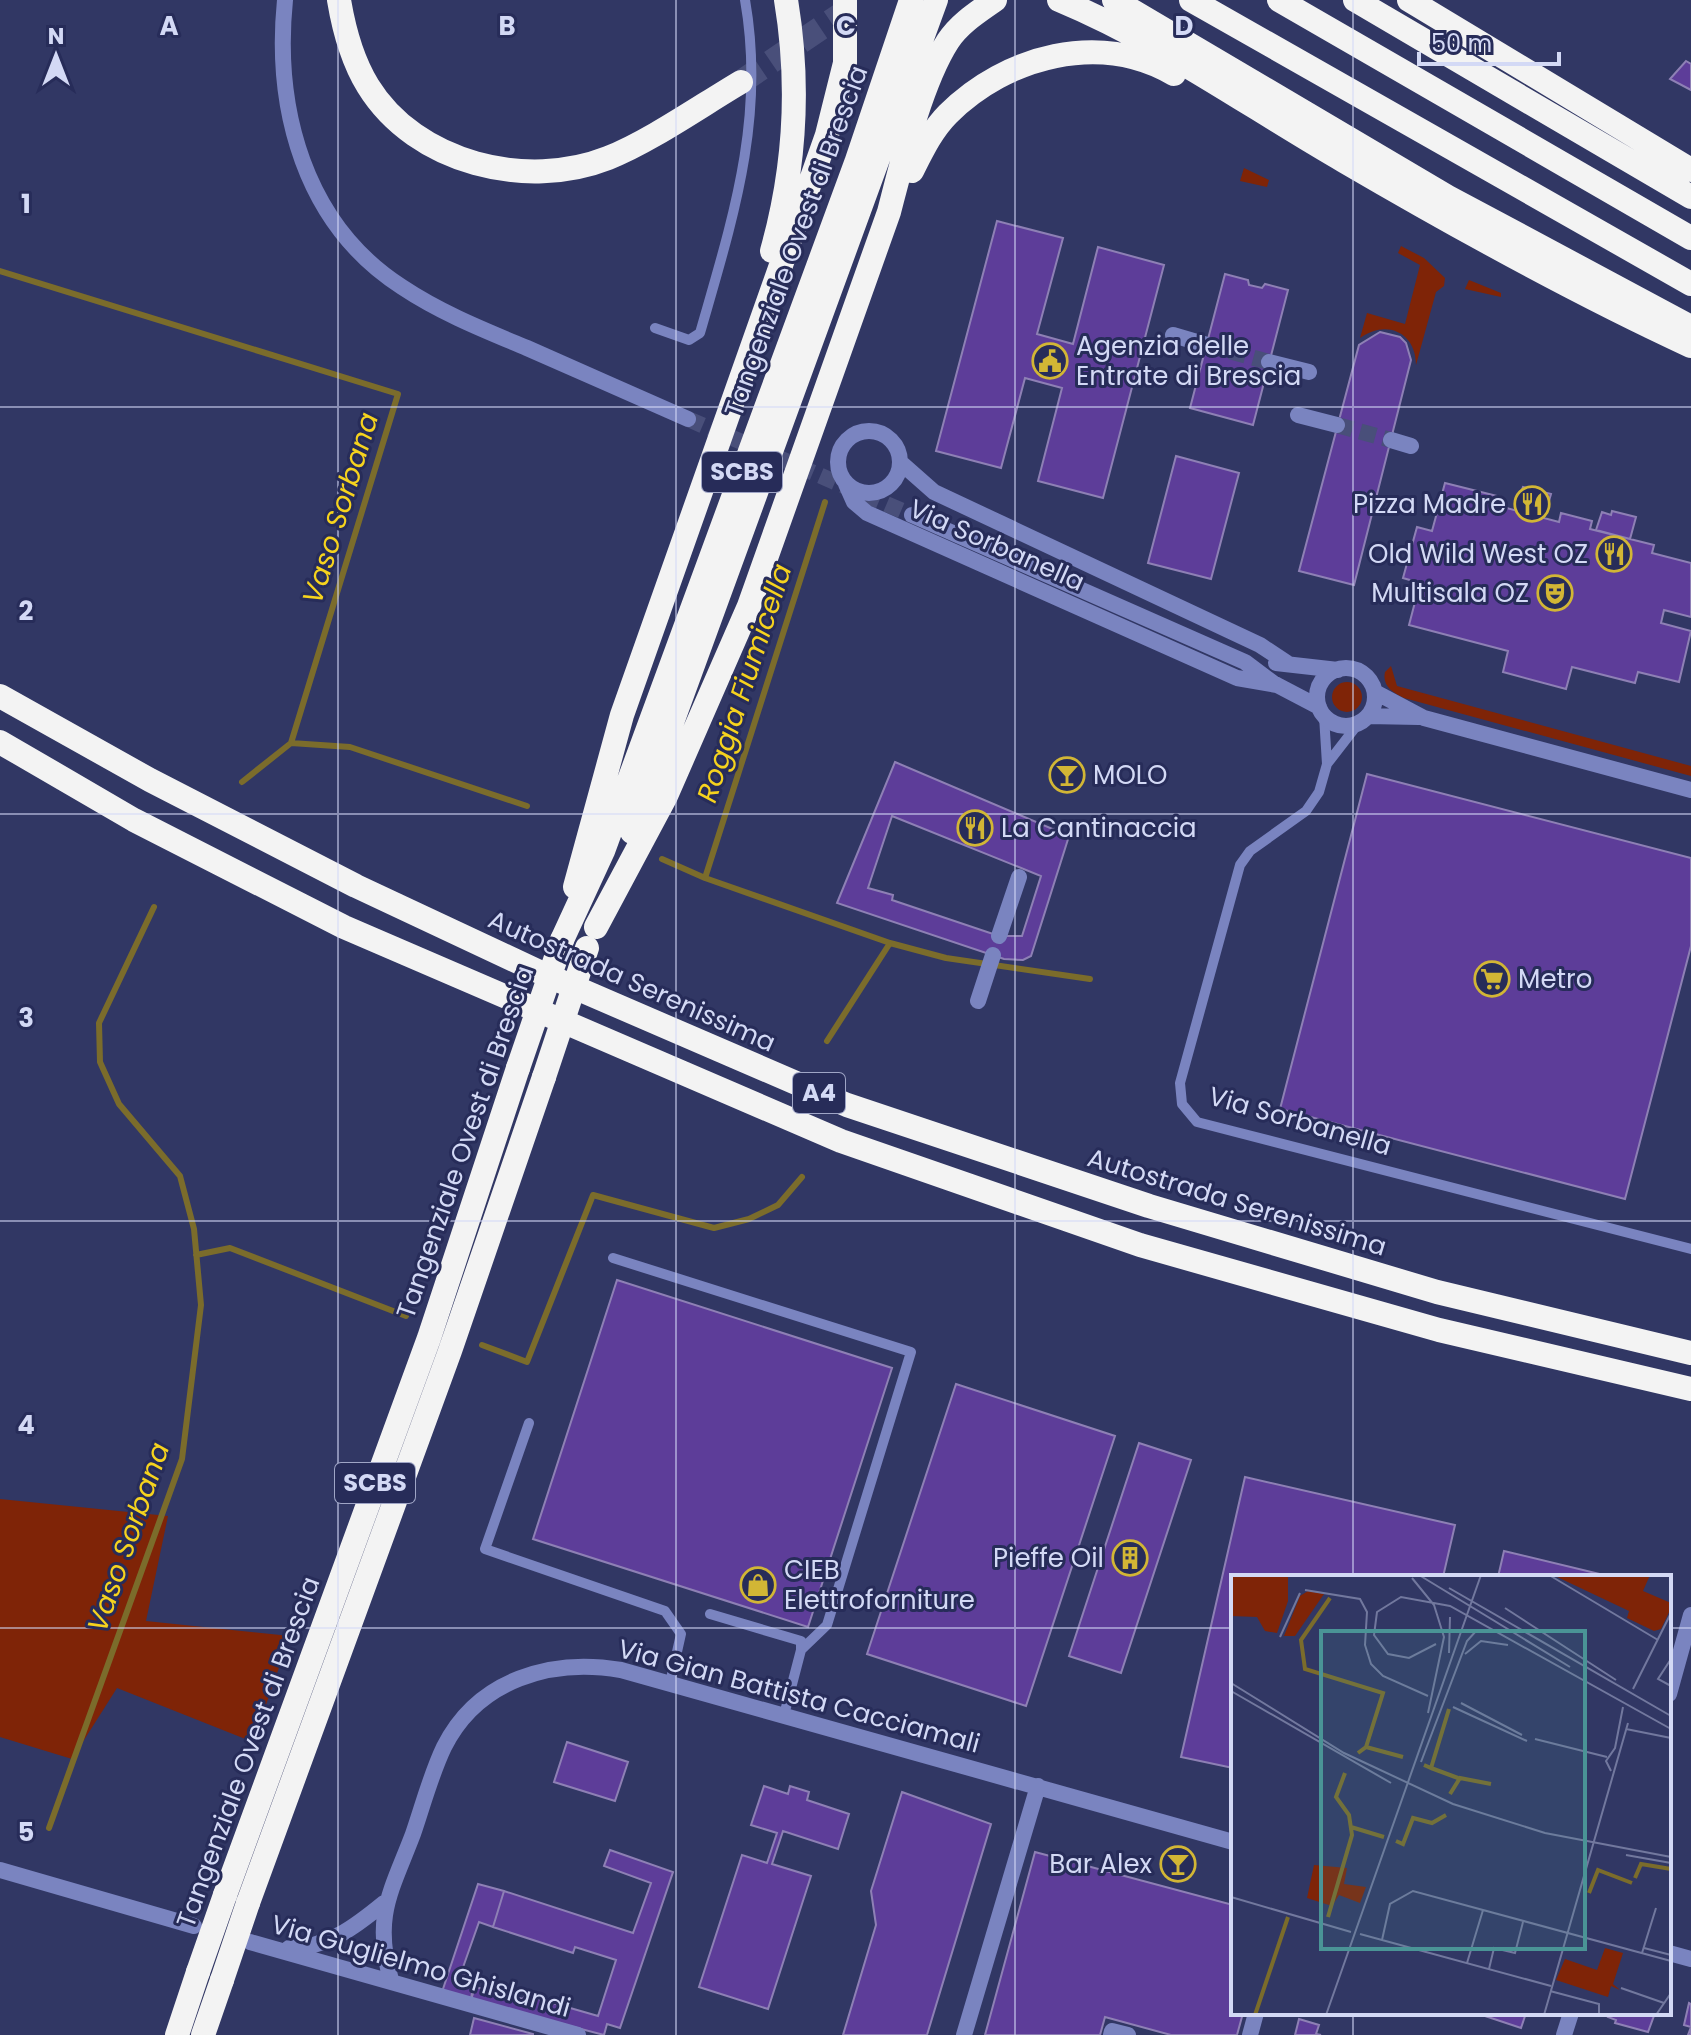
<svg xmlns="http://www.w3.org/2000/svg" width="1691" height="2035" viewBox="0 0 1691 2035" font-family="Poppins,sans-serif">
	<rect width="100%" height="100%" fill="#313764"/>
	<path fill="#7f2407" d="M1244,168l25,12 -2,7 -27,-6z
		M1401,246l23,12 21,20 -1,8 -8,6 -20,73c0,-33 -30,-46 -56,-27l7,-25 38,11 15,-59 -22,-12z
		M1469,280l32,13v4l-36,-8z
		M1391,666l6,20 294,80v10l-287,-78c-12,-6 -22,-12 -19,-26z
		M1332 697a15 15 0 1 1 30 0a15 15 0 1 1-30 0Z
		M0,1499l168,17 -22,105 144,15 -37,106 -136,-54 -45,71 -72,-22z"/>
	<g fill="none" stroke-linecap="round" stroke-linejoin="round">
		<path stroke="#7b6c2b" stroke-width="6" d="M0,271l398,123 -107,349 -49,39
			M291,743l59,4 177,59
			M662,859l43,19 120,-376
			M705,878l185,65
			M827,1041l63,-98 56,15 144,21
			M196,1255l34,-7 176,68
			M482,1345l45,17 66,-167 121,33 35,-9 29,-14 24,-28
			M49,1828l133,-369 19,-154 -7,-76 -14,-53 -61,-72 -19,-42 -1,-39 55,-116"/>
	</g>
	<path fill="#5d3d99" stroke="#8e80b5" stroke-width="2" fill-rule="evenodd" d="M1686,61l5,3v26l-21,-11z
		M997,221l66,17 -26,96 36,10 25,-97 66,18 -61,233 -65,-17 24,-93 -37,-10 -24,90 -65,-17z
		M1225,274l23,6 1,5 13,3 3,-4 23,6 -35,135 -63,-17z
		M1380,332l20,5 6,6 5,17 -57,225 -55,-14 60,-226z
		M1176,456l63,17 -28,106 -63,-16z
		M1445,483l56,14 -2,9 60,16 2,-9 31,8 -2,8 64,16 -2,8 39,10v54l-27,-7 -3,13 30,8 -12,51 -41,-10 -3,11 -63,-16 -6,22 -63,-17 5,-21 -99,-26 11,-42 -17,-5 14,-51 15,4z
		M1523,487l28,7 -7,24 -28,-8z
		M1612,511l24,6 -6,22 -34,-9 6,-18 9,3z
		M895,762l174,74 -38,120 -8,4 -19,-1 -167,-56zM892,816l149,60 -19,60h-23l-107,-36 1,-5 -25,-7z
		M1367,774l324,84v88l-66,253 -345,-90z
		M617,1280l275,88 -84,259 -275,-88z
		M956,1384l159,52 -89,270 -159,-52z
		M1139,1443l52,17 -70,213 -52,-17z
		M1245,1477l210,48 -12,52h-210v191l-52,-11z
		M1504,1551l108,26h-114z
		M567,1742l61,20 -13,39 -61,-19z
		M764,1786l24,8 2,-8 19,6 -2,8 42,14 -11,35 -55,-18 -11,33 39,12 -43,133 -69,-22 43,-132 25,8 10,-30 -26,-8z
		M902,1792l89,32 -64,211h-84l33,-110 -5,-34z
		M610,1850l63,22 -53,156 -13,-4 -3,11 -133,-35 4,-13 48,12 2,-4 73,21 18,-56 -41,-13 -2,6 -80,-26 11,-36 129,42 18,-50 -47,-17z
		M1035,1852l198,53v108h10l-6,22h-66l-66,-18 -5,18h-115z
		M478,1884l26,7 -11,36 -14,-5 -18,51 13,4 -3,23 -29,-8z
		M1689,2003l2,1v31h-3l3,-8 -7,-2z
		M1476,2013h50l-5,15z
		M1610,2013h45l-7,19 -33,-9 1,-3 -8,-3z
		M474,2018l59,16v1h-63z
		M1299,2019l20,6 -3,9 5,1h-26z"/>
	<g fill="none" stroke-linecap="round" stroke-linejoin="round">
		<path stroke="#494f7a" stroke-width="16" stroke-dasharray="16 8" stroke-linecap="butt" d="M1207,345l62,17
			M688,419l224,96
			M1337,425l54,15"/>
		<path stroke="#494f7a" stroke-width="24" stroke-dasharray="24 12" stroke-linecap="butt" d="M741,82l117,-79"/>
		<path stroke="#7a84c0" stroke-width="10" d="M655,328l34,12 11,-7c32,-112 66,-214 45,-333
			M1324,716l3,48
			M1358,724l-31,40 -8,28 -13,19 -56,40 -10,14 -60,218 2,21 15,18 494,127
			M613,1258l298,94 -84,273 -26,25 -17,65
			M529,1423l-44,126 180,62 16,23 -11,49
			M710,1614l91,27v9"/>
		<path stroke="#7a84c0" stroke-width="16" d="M285,0c-11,109 19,224 117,287 39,26 82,43 125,61 54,24 107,47 161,71
			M1173,335l34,10
			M1269,362l40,10
			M1298,415l39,10
			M838 462a31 31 0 1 1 62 0a31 31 0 1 1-62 0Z
			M1391,440l20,6
			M900,462l34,30 326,153 27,18
			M846,484l8,18 13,11 370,165 40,7 42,22
			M912,515l333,147 28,21
			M1276,663l62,7
			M1317 697a29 29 0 1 1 58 0a29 29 0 1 1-58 0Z
			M1375,692l49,26 267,72
			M1368,716l51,1
			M999,936l20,-59
			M978,1001l15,-46
			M1669,1694l22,-79
			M0,1870l194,56
			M250,1942l328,93
			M289,1948c39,0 67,-22 95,-45
			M1669,1953l22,6
			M391,1980c-18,-64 0,-88 22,-146 10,-29 18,-60 31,-87 34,-68 108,-89 177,-77l612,172
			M964,2035l74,-249
			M1111,2035l1,-4 16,4
			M1250,2035l6,-22
			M1564,2035l7,-22"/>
		<path stroke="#f3f3f3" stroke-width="24" d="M339,0c5,30 13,60 29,86 48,78 159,104 240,72 41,-16 94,-53 133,-76
			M1059,0c101,42 191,107 285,161 113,66 228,130 347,185
			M1114,0l334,197 243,130
			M1191,0l500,284
			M1279,0l412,238
			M1355,0l336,197
			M1409,0l282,170
			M912,171c10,-20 20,-41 36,-57 58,-58 152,-83 226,-40
			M772,251c23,-82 28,-167 14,-251
			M0,696l150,84 206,106 190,89 301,130 302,101 288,86 254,61
			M0,742l134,78 210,107 497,214 299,104 299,85 252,59
			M632,832l304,-832
			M575,887l47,-172 205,-580 18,-72v-63
			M596,927l70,-131 83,-190 140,-394c13,-50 32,-129 59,-171 12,-18 30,-29 47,-41
			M562,940l41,-89 253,-688 55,-163
			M225,1895l204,-557 89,-270
			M248,1903l202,-552 94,-274
			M177,2035l21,-63
			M203,2035l19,-55"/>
		<path stroke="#f3f3f3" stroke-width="24" d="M518,1068l44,-128
			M544,1077l43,-129
			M198,1972l27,-77
			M222,1980l26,-77"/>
	</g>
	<path fill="none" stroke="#d3d9f5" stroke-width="2" stroke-opacity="0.55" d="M338,0v2035M676,0v2035M1015,0v2035M1353,0v1577M0,407h1691M0,814h1691M0,1221h1691M0,1628h1233M1669,1628h22M1353,2013v22"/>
	<defs>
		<symbol id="civic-ring" viewBox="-11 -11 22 22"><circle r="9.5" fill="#272c59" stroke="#d2b635" stroke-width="1.5"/><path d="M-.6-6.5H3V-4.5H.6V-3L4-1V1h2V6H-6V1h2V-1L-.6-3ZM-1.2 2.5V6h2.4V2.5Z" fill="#d2b635"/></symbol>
		<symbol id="restaurant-ring" viewBox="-11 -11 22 22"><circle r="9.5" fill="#272c59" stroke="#d2b635" stroke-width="1.5"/><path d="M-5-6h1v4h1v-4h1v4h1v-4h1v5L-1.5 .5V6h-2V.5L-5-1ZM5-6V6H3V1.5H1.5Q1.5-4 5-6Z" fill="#d2b635"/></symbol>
		<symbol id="theatre-ring" viewBox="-11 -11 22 22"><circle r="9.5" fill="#272c59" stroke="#d2b635" stroke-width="1.5"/><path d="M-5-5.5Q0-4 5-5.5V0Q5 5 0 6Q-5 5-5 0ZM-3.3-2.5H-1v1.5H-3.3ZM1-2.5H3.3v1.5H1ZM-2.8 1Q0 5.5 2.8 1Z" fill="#d2b635"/></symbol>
		<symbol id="bar-ring" viewBox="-11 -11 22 22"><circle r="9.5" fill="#272c59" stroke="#d2b635" stroke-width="1.5"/><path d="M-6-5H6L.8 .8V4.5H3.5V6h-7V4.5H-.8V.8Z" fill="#d2b635"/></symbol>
		<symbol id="supermarket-ring" viewBox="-11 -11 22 22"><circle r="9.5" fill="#272c59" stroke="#d2b635" stroke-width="1.5"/><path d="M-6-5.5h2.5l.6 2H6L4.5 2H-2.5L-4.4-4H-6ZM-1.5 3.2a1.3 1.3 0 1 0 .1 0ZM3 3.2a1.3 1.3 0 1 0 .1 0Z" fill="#d2b635"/></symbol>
		<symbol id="building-ring" viewBox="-11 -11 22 22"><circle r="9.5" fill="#272c59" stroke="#d2b635" stroke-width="1.5"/><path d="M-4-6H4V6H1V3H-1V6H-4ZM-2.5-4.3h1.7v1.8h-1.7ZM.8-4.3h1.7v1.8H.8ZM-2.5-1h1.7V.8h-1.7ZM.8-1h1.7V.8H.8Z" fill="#d2b635"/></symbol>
		<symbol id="shop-ring" viewBox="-11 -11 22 22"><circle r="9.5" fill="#272c59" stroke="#d2b635" stroke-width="1.5"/><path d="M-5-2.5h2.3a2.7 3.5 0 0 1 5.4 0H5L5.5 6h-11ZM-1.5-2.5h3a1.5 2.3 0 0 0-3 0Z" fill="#d2b635"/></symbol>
	</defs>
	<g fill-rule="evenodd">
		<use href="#civic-ring" x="1030" y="341" width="40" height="40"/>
		<use href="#restaurant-ring" x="1512" y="484" width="40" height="40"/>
		<use href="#restaurant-ring" x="1594" y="534" width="40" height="40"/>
		<use href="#theatre-ring" x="1535" y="573" width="40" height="40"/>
		<use href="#bar-ring" x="1047" y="755" width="40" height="40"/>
		<use href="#restaurant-ring" x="955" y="808" width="40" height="40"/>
		<use href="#supermarket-ring" x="1472" y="959" width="40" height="40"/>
		<use href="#building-ring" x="1110" y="1538" width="40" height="40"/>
		<use href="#shop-ring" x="738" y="1565" width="40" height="40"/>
		<use href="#bar-ring" x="1158" y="1844" width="40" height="40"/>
	</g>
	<g text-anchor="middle" stroke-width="6" stroke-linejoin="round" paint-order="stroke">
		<g fill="#272c59" stroke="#9fa5c6" stroke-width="2">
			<rect x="702" y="452" width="80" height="40" rx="6"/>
			<rect x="793" y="1073" width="52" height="40" rx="6"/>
			<rect x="335" y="1463" width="80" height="40" rx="6"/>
		</g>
		<g font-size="24" font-weight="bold" fill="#d3d9f5">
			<text x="742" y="480">SCBS</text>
			<text x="819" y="1101">A4</text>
			<text x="375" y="1491">SCBS</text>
		</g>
		<g font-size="26" fill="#d3d9f5" stroke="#272c59">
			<text transform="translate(796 241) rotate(-70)" y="9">Tangenziale Ovest di Brescia</text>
			<text transform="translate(997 545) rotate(24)" y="9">Via Sorbanella</text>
			<text transform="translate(632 981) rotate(24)" y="9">Autostrada Serenissima</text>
			<text transform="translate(1300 1121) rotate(16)" y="9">Via Sorbanella</text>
			<text transform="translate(465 1142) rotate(-71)" y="9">Tangenziale Ovest di Brescia</text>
			<text transform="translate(1237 1202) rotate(17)" y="9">Autostrada Serenissima</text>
			<text transform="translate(799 1696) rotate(15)" y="9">Via Gian Battista Cacciamali</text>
			<text transform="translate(248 1752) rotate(-70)" y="9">Tangenziale Ovest di Brescia</text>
			<text transform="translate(421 1966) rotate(16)" y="9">Via Guglielmo Ghislandi</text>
		</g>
		<g font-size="26" fill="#d3d9f5" stroke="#272c59" text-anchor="start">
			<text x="1076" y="355">Agenzia delle<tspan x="1076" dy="30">Entrate di Brescia</tspan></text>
			<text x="1506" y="513" text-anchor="end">Pizza Madre</text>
			<text x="1588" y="563" text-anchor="end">Old Wild West OZ</text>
			<text x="1529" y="602" text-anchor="end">Multisala OZ</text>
			<text x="1093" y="784">MOLO</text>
			<text x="1001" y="837">La Cantinaccia</text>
			<text x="1518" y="988">Metro</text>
			<text x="1104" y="1567" text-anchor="end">Pieffe Oil</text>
			<text x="784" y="1579">CIEB<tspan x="784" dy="30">Elettroforniture</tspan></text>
			<text x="1152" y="1873" text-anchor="end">Bar Alex</text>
		</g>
		<g font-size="28" font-style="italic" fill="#f6d31e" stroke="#272c59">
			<text transform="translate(340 508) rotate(-73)" y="10">Vaso Sorbana</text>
			<text transform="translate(744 683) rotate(-72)" y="10">Roggia Fiumicella</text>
			<text transform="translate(128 1537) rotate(-71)" y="10">Vaso Sorbana</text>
		</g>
	</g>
	<g transform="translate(1231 1575)">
		<rect width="440" height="440" fill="#313764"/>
		<path d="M0,0h57v26l-11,32 -12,-2 -8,-14 -26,-1zM322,0h97l-7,16 28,12v5l-10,21 -7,2 -27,-13 2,-7zM77,16l16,3 -29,42h-11l16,-40zM83,290l33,3 -3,16 22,3 -6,16 -21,-8 -7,11 -25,-8zM374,373l18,5 -10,31 7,6 -9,-4 -3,11 -52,-17 9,-21 32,11z" fill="#7f2407"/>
		<path fill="none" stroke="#7b6c2b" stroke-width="4" d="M99,23l-29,42 4,29 78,24 -17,54 -8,6M135,172l37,10M193,190l7,3 18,-59M200,193l27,10M219,219l10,-16 31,6M120,252l33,10M165,266l7,3 10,-26 19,5 14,-8M404,303l6,-14 30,5M358,318l9,-23 34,13M97,342l24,-82 -3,-20 -13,-18 9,-24M24,440l33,-98"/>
		<path fill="none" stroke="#72789e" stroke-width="2" d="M188,0l151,92M318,0l109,65M181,3l22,27 10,32 -16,76M218,13l222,128M74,15l55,9 7,13 -2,33 6,19 12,12 45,20M274,33l111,72M49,62l20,-44M205,69l-27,14 -21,-4 -14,-19 3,-23 24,-15 49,9 221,123M218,78l1,-36M234,79l16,-13 27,4M440,84l-13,20 13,7M0,108l113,70 109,51 92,29 126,24M402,114l38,-76M0,116l160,92M230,128l61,32M222,132l74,34M395,154l45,9M304,164l72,18M190,187l46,-121 9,-10M380,196l-5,-10 9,-13 8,-41M395,280l45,8M0,322l120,35M129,359l191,52M151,365l8,-36 23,-13 258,70M413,373l27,7M411,378l14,-45M236,388l16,-53M258,394l5,-21 21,5 8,-31M390,413l43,15M319,416l49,13v11M95,440l155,-440M313,440l84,-292M425,440l15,-22"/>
		<path fill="#4a9496" fill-opacity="0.15" stroke="#4a9496" stroke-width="4" d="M90,56h264v318h-264z"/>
		<rect width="440" height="440" fill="none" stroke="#d3d9f5" stroke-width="4"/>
	</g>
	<g font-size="26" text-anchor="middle" font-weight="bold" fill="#d3d9f5" stroke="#272c59" stroke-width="6" stroke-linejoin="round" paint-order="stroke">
		<text x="169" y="35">A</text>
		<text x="507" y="35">B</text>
		<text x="846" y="35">C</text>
		<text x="1184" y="35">D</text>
		<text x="26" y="213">1</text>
		<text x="26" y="620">2</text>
		<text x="26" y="1027">3</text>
		<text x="26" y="1434">4</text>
		<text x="26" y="1841">5</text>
	</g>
	<g transform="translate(56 56)" stroke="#272c59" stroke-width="6" paint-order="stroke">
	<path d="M0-6L14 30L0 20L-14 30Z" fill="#d3d9f5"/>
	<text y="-12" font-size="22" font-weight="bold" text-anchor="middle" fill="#d3d9f5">N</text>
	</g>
	<path d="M1419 52v12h140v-12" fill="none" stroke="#d3d9f5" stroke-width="4"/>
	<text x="1431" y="52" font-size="24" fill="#d3d9f5" stroke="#272c59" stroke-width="6" paint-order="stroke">50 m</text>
</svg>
